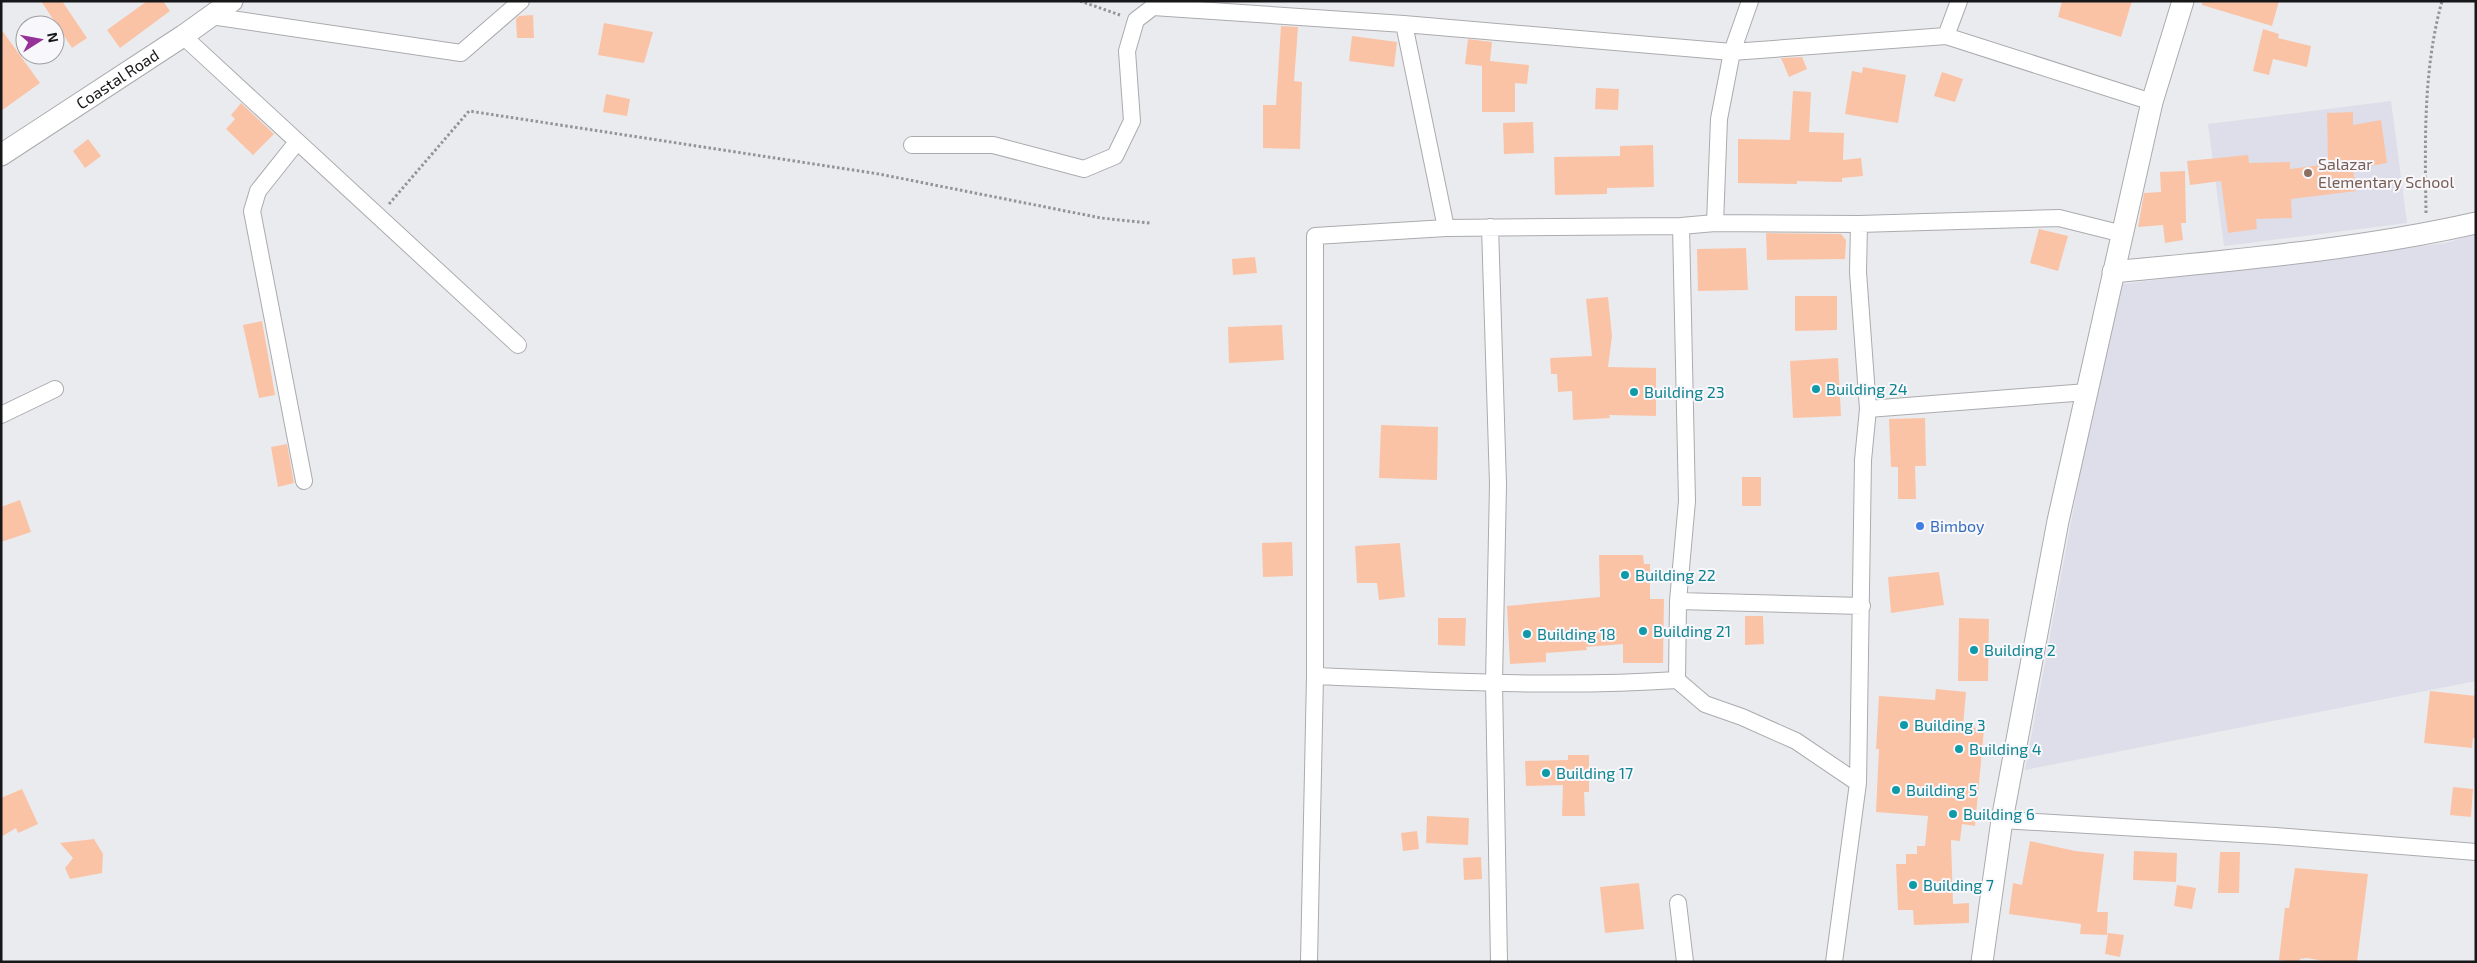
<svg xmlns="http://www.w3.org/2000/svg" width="2477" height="963" viewBox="0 0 2477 963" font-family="'Exo 2',sans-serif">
	<rect width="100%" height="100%" fill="#eaebee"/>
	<path fill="#dddee9" d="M2391,101l16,122 -183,23 -16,-122z
		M2476,234v447l-451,89 90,-485 331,-42z"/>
	<path fill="#fbc3a6" d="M41,1h21l25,37 -15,10z
		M147,1h16l7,10 -50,37 -13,-18z
		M2062,1h70l-11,36 -63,-20z
		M2202,1h77l-7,25 -70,-21z
		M533,15l1,23h-17l-1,-19 3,-3z
		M604,23l49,9 -9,31 -46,-8z
		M1281,26l17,1 -4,54 8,1 -2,67 -37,-1v-43h13z
		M1,29l39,54 -39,28z
		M2263,29l16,5 -1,4 33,8 -4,21 -34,-8 -4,16 -16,-4z
		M1352,36l45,6 -3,25 -45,-6z
		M1468,39l24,3 -2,19 39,4 -2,19 -12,-1v29h-33v-46l-17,-2z
		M1802,57l5,12 -18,8 -8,-19z
		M1863,67l43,8 -8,48 -53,-9 7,-43 10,2z
		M1942,72l21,7 -8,23 -21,-6z
		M1596,88l23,1 -1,21 -23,-1z
		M1793,91l18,1 -2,40 35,1 -1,27 18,-2 2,18 -21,2v4l-45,-1v3l-59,-1v-44l52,1z
		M606,94l24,5 -3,17 -24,-4z
		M241,103l33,31 -21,21 -27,-26 9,-10 -4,-4z
		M2353,112v13l28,-5 6,43 -34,6 3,22 -65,8 1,19 -36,1 1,10 -29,4 -7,-52 -31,4 -3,-24 61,-6 1,8 41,-1v7l38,-5 -1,-51z
		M1533,122l1,31 -30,1 -1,-31z
		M88,139l13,17 -16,12 -12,-17z
		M1653,145l1,42 -47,1v6l-52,1 -1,-38 66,-1v-10z
		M2185,171l1,52h-5l2,17 -18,3 -2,-18 -25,2 6,-34 17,-1 -1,-20z
		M2039,229l29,7 -10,35 -28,-8z
		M1766,233l75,1 5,6 -1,19 -78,1z
		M1746,248l2,42 -50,1 -1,-42z
		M1255,257l2,16 -24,2 -1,-16z
		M1795,296h42v34l-42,1z
		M1608,297l4,39 -4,31 48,1v48l-47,-1 1,3 -37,2 -1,-29 -14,1 -1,-18h-6l-1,-16 42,-2 -6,-57z
		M262,321l13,74 -16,3 -16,-73z
		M1282,325l2,35 -55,3 -1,-36z
		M1838,358l3,58 -48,2 -3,-57z
		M1925,418l1,48h-11l1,33h-18v-32h-7l-2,-48z
		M1381,425l57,2 -1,53 -58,-2z
		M287,444l7,39 -16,4 -7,-40z
		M1742,477h19v29h-19z
		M20,500l11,32 -30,10v-35z
		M1292,542l1,34 -30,1 -1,-34z
		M1400,543l5,54 -26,3 -2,-17h-20l-2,-37z
		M1599,555h44l1,9h6v35h14l-1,64h-40v-19l-37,3 1,3 -41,3v9l-36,2 -3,-58 93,-9z
		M1939,572l5,33 -53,8 -3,-36z
		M1745,616h18l1,28 -19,1z
		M1438,618h28l-1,28 -27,-1z
		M1959,618l30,1 -1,62h-30z
		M1936,689l30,3 -3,34 21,3 -9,97 -13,-2 -2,17 -9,-1 2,64 16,-1v20l-55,2 -1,-15h-15l-2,-46h10v-10h11v-8h8l3,-30 -52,-4 3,-63h-3l3,-53 56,4z
		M2430,691l46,5v42h-3l-1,10 -48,-5z
		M1568,755h21v37h-5l1,24h-23l1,-31 -37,1 -1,-25 43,-1z
		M2453,787l20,2 -2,28 -21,-2z
		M22,789l16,35 -20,9 -2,-5 -15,9v-39z
		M1427,816l42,2 -1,27 -42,-2z
		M1417,831l2,18 -16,2 -2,-18z
		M94,839l9,15 -1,19 -32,6 -5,-11 8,-10 -13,-15z
		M2030,841l45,10 29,3 -7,58h11l-1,23 -27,-1 1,-10 -72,-10 4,-31 9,2z
		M2134,851l43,2 -1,29 -43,-2z
		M2220,852h20l-1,41h-21z
		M1481,857l1,22 -18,1 -1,-22z
		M2295,868l73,6 -11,88h-28l-22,-4 -7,1 -1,3 -20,-2 6,-52h4z
		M1639,883l5,46 -39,4 -5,-46z
		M2177,885l19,3 -4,21 -18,-3z
		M2108,933l16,2 -4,22 -15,-3z"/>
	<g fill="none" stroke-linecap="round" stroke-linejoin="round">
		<defs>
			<path id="minor" d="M211,16l250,37 60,-52
				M1404,24l42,204
				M183,36l335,309
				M1946,36l13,-35
				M297,142l-39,49 -6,20 52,270
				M912,145h81l91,24 31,-13 17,-35 -5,-70 9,-31 17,-13 251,17 328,28 214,-16 206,66
				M1715,223l4,-104 13,-67 18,-51
				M1490,227l8,257 -4,199 5,279
				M1868,409l219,-17
				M1,415l54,-26
				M1678,601l184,5
				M1315,676c121,5 242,12 362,4l1,-79 9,-100 -6,-275
				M1677,680l28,24 37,13 54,24 62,42
				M2002,820l274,16 200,16
				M1678,903l7,59
				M1309,962l6,-286v-440l131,-8 235,-2 34,-3 144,1 200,-6 64,16
				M1834,962l24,-179 5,-323 5,-51 -10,-137 1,-48"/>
			<g id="tertiary">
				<path id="s1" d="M1,155l182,-119 49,-35"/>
				<path d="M2113,272c121,-12 244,-22 363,-49"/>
				<path d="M1982,962l20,-142 56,-299 94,-419 31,-101"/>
			</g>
		</defs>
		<use href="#minor" stroke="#ababaf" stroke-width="18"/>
		<use href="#tertiary" stroke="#ababaf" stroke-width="23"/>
		<path stroke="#939496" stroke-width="3" stroke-dasharray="2.5 2.5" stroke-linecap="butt" d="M1080,1l40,14
			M389,204l80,-93 410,63 222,44 49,5
			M2426,213c-1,-71 -3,-143 16,-212"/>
		<use href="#minor" stroke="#fff" stroke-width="16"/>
		<use href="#tertiary" stroke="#fff" stroke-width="21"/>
	</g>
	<circle fill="#8d6e63" stroke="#f8f8fc" stroke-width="2" cx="2308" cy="173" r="5"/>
	<g fill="#0f9aa8" stroke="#f8f8fc" stroke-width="2">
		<circle cx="1816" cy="389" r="5"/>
		<circle cx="1634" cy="392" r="5"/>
		<circle cx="1625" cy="575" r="5"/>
		<circle cx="1643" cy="631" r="5"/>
		<circle cx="1527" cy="634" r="5"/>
		<circle cx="1974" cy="650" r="5"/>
		<circle cx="1904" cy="725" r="5"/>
		<circle cx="1959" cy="749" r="5"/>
		<circle cx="1546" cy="773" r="5"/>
		<circle cx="1896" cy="790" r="5"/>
		<circle cx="1953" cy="814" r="5"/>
		<circle cx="1913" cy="885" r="5"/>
	</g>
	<circle fill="#3f7fe0" stroke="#f8f8fc" stroke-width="2" cx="1920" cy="526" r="5"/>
	<g text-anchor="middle" stroke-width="4" stroke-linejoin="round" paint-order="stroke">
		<g font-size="16" fill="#161718" stroke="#f8f8fc">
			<text dy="6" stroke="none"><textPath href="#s1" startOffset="139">Coastal Road</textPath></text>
		</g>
		<g font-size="16" fill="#785e54" stroke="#f8f8fc" text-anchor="start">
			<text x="2318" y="170">Salazar<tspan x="2318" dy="18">Elementary School</tspan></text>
		</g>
		<g font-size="16" fill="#0d838f" stroke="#f8f8fc" text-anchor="start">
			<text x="1826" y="395">Building 24</text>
			<text x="1644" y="398">Building 23</text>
			<text x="1635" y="581">Building 22</text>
			<text x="1653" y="637">Building 21</text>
			<text x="1537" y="640">Building 18</text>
			<text x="1984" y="656">Building 2</text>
			<text x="1914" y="731">Building 3</text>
			<text x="1969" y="755">Building 4</text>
			<text x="1556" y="779">Building 17</text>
			<text x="1906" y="796">Building 5</text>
			<text x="1963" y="820">Building 6</text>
			<text x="1923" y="891">Building 7</text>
		</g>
		<g font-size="16" fill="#366cbe" stroke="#f8f8fc" text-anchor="start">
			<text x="1930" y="532">Bimboy</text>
		</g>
	</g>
	<rect width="2477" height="963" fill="none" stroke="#161718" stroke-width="5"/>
	<g transform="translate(40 40) rotate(79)"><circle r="24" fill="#f8f8fc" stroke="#9e9ea1"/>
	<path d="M0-4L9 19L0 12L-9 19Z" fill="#953197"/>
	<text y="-8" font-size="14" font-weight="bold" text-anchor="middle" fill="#161718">N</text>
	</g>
</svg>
